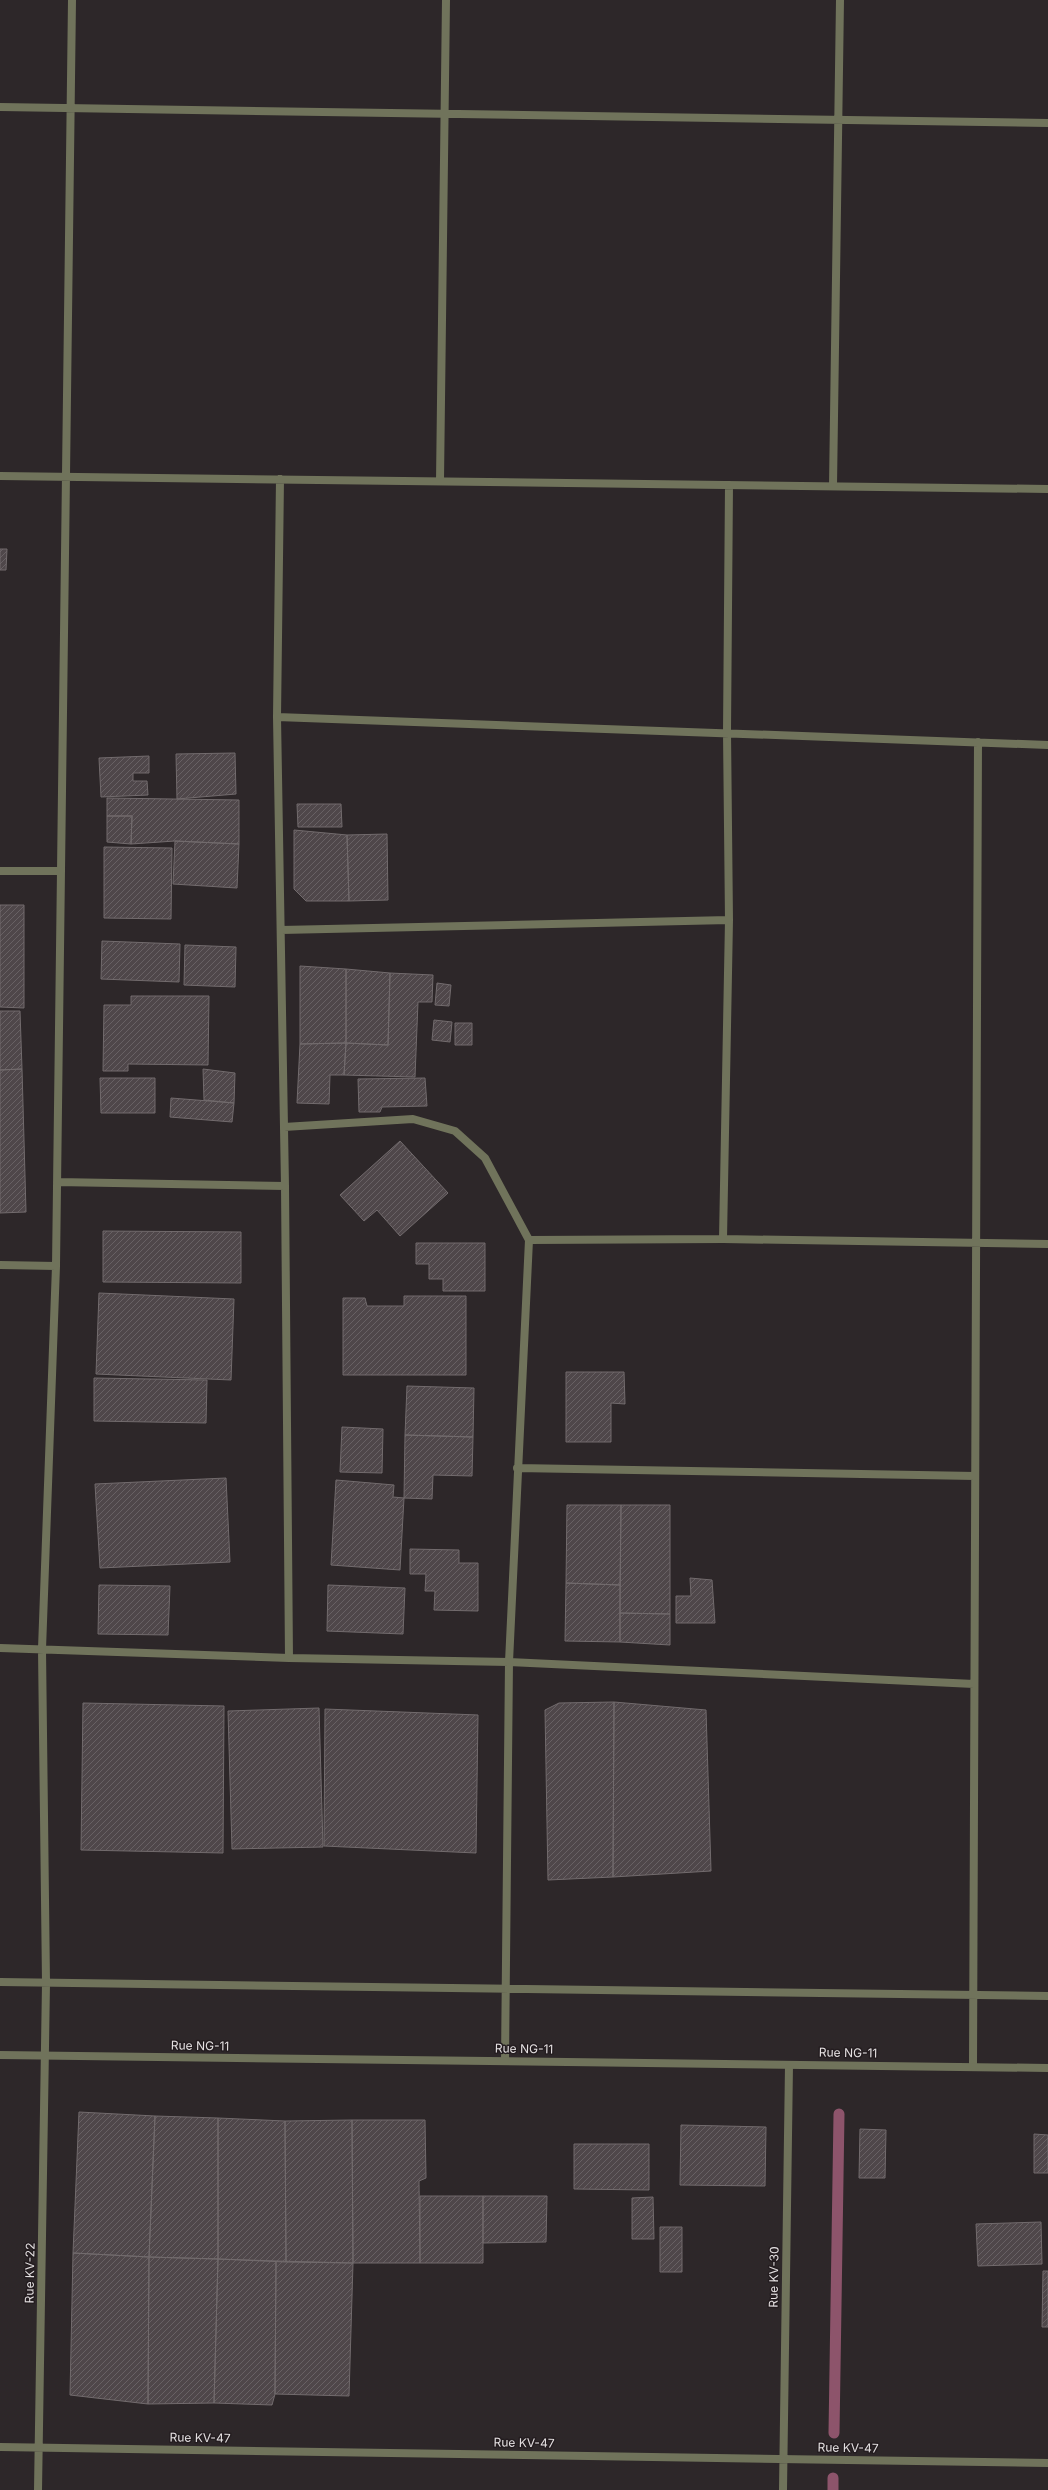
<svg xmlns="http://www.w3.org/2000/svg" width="1048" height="2490" viewBox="0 0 1048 2490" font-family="Inter,sans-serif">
	<defs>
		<pattern id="building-hatch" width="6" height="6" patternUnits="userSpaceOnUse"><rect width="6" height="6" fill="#4f474a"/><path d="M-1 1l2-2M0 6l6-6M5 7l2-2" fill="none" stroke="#686164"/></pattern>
	</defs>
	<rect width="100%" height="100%" fill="#2d2729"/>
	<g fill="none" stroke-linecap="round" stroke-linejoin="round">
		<path stroke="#8d546b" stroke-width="11" d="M834,2433l5,-319
			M833,2490v-12"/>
	</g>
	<path fill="url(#building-hatch)" stroke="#726b6d" d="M0,549h7l-1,21h-6z
		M235,753l1,41 -59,5 -1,-45z
		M149,756v17h-16v8h14l1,14 -47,2 -2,-39z
		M107,798l132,2v44l-64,-3 -44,3 1,-28h-25z
		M297,804h44l1,23h-44z
		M107,816h25l-1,28 -24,-2z
		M294,830l53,5 2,66h-43l-12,-12z
		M387,834l1,66 -39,1 -2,-66z
		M175,841l64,3 -2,44 -64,-4z
		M104,847l68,1 -1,71 -67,-1z
		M0,905h24v103l-24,-1z
		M102,941l78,3 -1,38 -78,-3z
		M185,945l51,2 -1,40 -51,-2z
		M300,966l46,3v74l-46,1z
		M346,969l44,4 -2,72 -42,-2z
		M390,973l43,2 -1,27h-14l-3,75 -71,-2 2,-32 42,2z
		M437,983l14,2 -2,21 -14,-1z
		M131,996h78l-1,69 -80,-1v7h-25l1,-66h27z
		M0,1011h20l2,58 -22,1z
		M434,1020l18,2 -2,20 -18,-2z
		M455,1023h17v22h-17z
		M346,1043l-2,32h-14l-1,29 -32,-1 3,-59z
		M22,1069l4,143 -26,1v-143z
		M203,1069l32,4 -1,30 -30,-3z
		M100,1078h55v35h-54z
		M425,1078l2,28 -45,1 -2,5h-21l-1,-33z
		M171,1098l63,5 -2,19 -62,-5z
		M400,1141l48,52 -48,43 -23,-26 -13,11 -24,-26z
		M103,1231l138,1v51l-138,-1z
		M416,1243h69v48h-42v-12h-14v-15h-13z
		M99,1293l135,6 -3,81 -135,-6z
		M404,1296h62v79h-123v-77h22l2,8h37z
		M566,1372h58l1,32 -14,-1v39h-45z
		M94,1378l113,2 -1,43 -112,-2z
		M407,1386l67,2 -1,49 -68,-2z
		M342,1427l41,2 -1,44 -42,-1z
		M405,1435l68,2 -1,39 -39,-1 -1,24 -28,-1z
		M226,1478l4,84 -130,6 -5,-84z
		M336,1480l58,5 -1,12 11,1 -4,72 -69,-5z
		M567,1505h54l-1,80 -54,-2z
		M621,1505h49v109l-50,-1z
		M410,1549l49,1v13h19v48l-44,-1 1,-19h-10l1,-17h-16z
		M690,1578l22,2 3,43h-39v-27h15z
		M566,1583l54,2v57l-55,-1z
		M99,1585l71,1 -2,49 -70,-1z
		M328,1585l77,3 -2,46 -76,-3z
		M620,1613l50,1v31l-50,-3z
		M614,1702l-1,175 -65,3 -3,-170 14,-7z
		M614,1702l92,8 5,161 -98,6z
		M83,1703l141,3 -1,147 -142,-3z
		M319,1708l4,139 -91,2 -4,-138z
		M325,1709l153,6 -2,138 -152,-7z
		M79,2112l76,4 -6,141 -76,-4z
		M155,2116l63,2v141l-69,-2z
		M218,2118l67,3 1,141 -68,-3z
		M352,2120l1,143 -67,-1 -1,-141z
		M352,2120h73l1,58 -7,3 1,82h-67z
		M681,2125l85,2 -1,59 -85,-1z
		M860,2129l26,1 -1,48h-26z
		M1034,2134l14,1v38h-14z
		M574,2144h75v46l-75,-1z
		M420,2196h63v67h-63z
		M483,2196h64l-1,46 -63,1z
		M653,2197l1,42h-22v-41z
		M1041,2222l1,42 -64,2 -2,-42z
		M660,2227h22v45h-22z
		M73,2253l76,4 -1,147 -78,-9z
		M149,2257l69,2 -4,144 -66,1z
		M218,2259l58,2 -1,133 -3,11 -58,-2z
		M276,2261l77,2 -4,133 -74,-2z
		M1043,2271h5v56h-6z"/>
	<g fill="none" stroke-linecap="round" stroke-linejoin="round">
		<path stroke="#70735b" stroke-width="8" d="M0,107l1048,16
			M0,476l1048,13
			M280,479l-3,238 8,469 4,472
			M440,481l6,-481
			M833,486l7,-486
			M277,717l771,28
			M0,871h61
			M281,930l448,-10
			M284,1127l129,-8 42,12 30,27 44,82 -20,422 -4,399
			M57,1182l228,4
			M723,1239l6,-319 -2,-188 2,-247
			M529,1240l194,-1 325,5
			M0,1265l56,1
			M517,1468l458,8
			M0,1648l289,10 220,4 465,22
			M0,1982l1048,14
			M973,2067l5,-1325
			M0,2447l1048,16
			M38,2490l8,-507 -4,-334 14,-383 16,-1266
			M783,2490l6,-425"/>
		<path stroke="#70735b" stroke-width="8" d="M0,2055l1048,13"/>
	</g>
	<g text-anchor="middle" stroke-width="3" stroke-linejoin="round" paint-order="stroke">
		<g font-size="12" fill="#e4e0e1" stroke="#241d20">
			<text transform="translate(200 2046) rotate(1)" y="4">Rue NG-11</text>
			<text transform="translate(524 2049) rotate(1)" y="4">Rue NG-11</text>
			<text transform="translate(848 2053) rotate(1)" y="4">Rue NG-11</text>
			<text transform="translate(30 2273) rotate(-89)" y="4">Rue KV-22</text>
			<text transform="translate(774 2277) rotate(-89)" y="4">Rue KV-30</text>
			<text transform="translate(200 2438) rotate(1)" y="4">Rue KV-47</text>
			<text transform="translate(524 2443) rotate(1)" y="4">Rue KV-47</text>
			<text transform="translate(848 2448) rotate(1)" y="4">Rue KV-47</text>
		</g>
	</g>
</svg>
